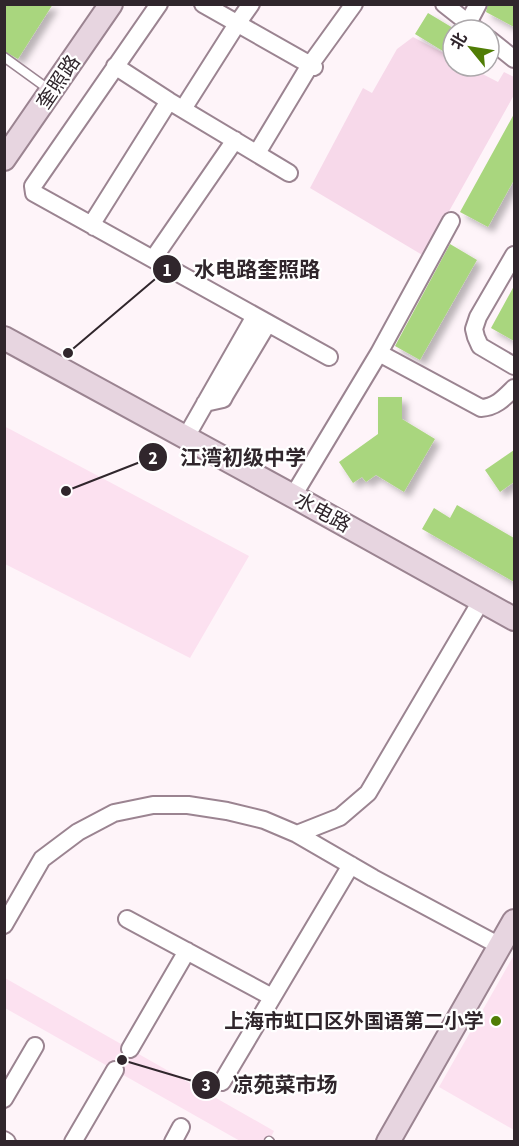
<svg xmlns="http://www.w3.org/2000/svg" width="519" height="1146" viewBox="0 0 519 1146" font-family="'Source Sans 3','Noto Sans SC',sans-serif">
	<defs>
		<filter id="shadow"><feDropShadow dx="5.5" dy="5.5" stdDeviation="3" flood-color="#0004"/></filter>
	</defs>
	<rect width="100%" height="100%" fill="#fef4f9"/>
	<path fill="#fce1f0" d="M4,426l245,130 -59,102 -185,-94z
		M514,955v175l-75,-43z
		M5,978l269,153 -5,10h-29l-235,-133z"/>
	<path fill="#f7d9ea" d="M413,37l40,21v8h14l31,16 6,-10 10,5v18l-90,161 -114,-68 53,-100 9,5 25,-44z"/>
	<path fill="#a9d67e" filter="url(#shadow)" d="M4,4h49l-35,55 -14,-8z
		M488,4h26v23l-28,-15z
		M428,13l25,15v12l-7,13 -31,-19z
		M514,114v66l-26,47 -28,-15z
		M450,244l27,16 -57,100 -25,-14z
		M514,286v55l-23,-13z
		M378,397h24v22l33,20 -31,53 -28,-17 -10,7 -4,-5 -9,6 -14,-21 39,-28z
		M514,450v32l-14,10 -15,-22z
		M457,505l57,33v44l-92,-53 12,-21 16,10z"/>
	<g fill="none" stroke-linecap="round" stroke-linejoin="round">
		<defs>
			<path id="lane" d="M4,57l47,34
				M269,1141l1,1"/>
			<path id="street" d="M159,4l-126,182 1,7 295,164
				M203,4l111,63
				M444,4l33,26
				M468,23l10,-19
				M489,39l25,20
				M115,66l54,35 120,72
				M183,109l54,-85 14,-20
				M257,153l53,-88 44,-61
				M94,227l-1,-5 76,-121
				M514,255l-36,62 -4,12 2,8 4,9 34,20
				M153,259l82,-119
				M379,353l102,55c15,-1 23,-10 33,-20
				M205,403l18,-4 2,-4 43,-72
				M186,437l69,-121
				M293,496l86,-143 72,-132
				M297,834l43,-17 28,-24 113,-192
				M127,919l145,78
				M4,925l38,-66 36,-27 36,-19 39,-8h35l39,6 37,9 33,14 76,44 127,68
				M130,1049l57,-98
				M222,1082l129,-217
				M4,1099l31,-53
				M4,1140l3,2
				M73,1142l42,-72
				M173,1142l8,-15"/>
			<path id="secondary" d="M4,159l107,-155
				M4,338l289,158 221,123
				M388,1142l126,-221"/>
		</defs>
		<use href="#lane" stroke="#9b8491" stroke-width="11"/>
		<use href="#street" stroke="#9b8491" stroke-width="20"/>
		<use href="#secondary" stroke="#9b8491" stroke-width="26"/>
		<use href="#lane" stroke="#fff" stroke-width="8"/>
		<use href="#street" stroke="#fff" stroke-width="16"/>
		<use href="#secondary" stroke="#e7d5e0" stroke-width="22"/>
	</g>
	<circle fill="#507d05" stroke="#fff" stroke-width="2" cx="496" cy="1021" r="6"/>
	<g text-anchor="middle" stroke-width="4.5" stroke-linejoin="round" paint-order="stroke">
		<g font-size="20" fill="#30262c" stroke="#fff">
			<text transform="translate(58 82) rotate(-56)" y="7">奎照路</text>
			<text transform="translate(323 512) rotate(29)" y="7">水电路</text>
		</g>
		<g font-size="20" font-weight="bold" fill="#30262c" stroke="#fff" text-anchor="end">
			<text x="484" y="1028">上海市虹口区外国语第二小学</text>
		</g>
	</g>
	<path fill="none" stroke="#30262c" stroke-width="2" d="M68 353L167 269M66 491L153 457M122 1060L206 1085"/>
	<g fill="#30262c" stroke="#fff" stroke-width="2">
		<circle cx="68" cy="353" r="6"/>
		<circle cx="66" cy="491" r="6"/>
		<circle cx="122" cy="1060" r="6"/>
		<circle cx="167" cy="269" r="15"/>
		<circle cx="153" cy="457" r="15"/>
		<circle cx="206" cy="1085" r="15"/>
	</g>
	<g font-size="18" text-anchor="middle" font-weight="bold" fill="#fff">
		<text x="167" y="276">1</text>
		<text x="153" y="464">2</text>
		<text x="206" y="1091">3</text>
	</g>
	<g font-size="21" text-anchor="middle" font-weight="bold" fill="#30262c" stroke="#fff" stroke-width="4.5" stroke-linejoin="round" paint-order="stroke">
		<text x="257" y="277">水电路奎照路</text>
		<text x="243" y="465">江湾初级中学</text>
		<text x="285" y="1092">凉苑菜市场</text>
	</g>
	<rect width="519" height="1146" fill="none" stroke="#30262c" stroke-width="12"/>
	<g transform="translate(471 48) rotate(300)"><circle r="28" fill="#ffffff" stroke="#aca8ab" stroke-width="1.5"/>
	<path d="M0-4.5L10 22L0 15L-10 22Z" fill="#507d05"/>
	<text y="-9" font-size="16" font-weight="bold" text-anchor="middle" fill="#30262c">北</text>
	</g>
</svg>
